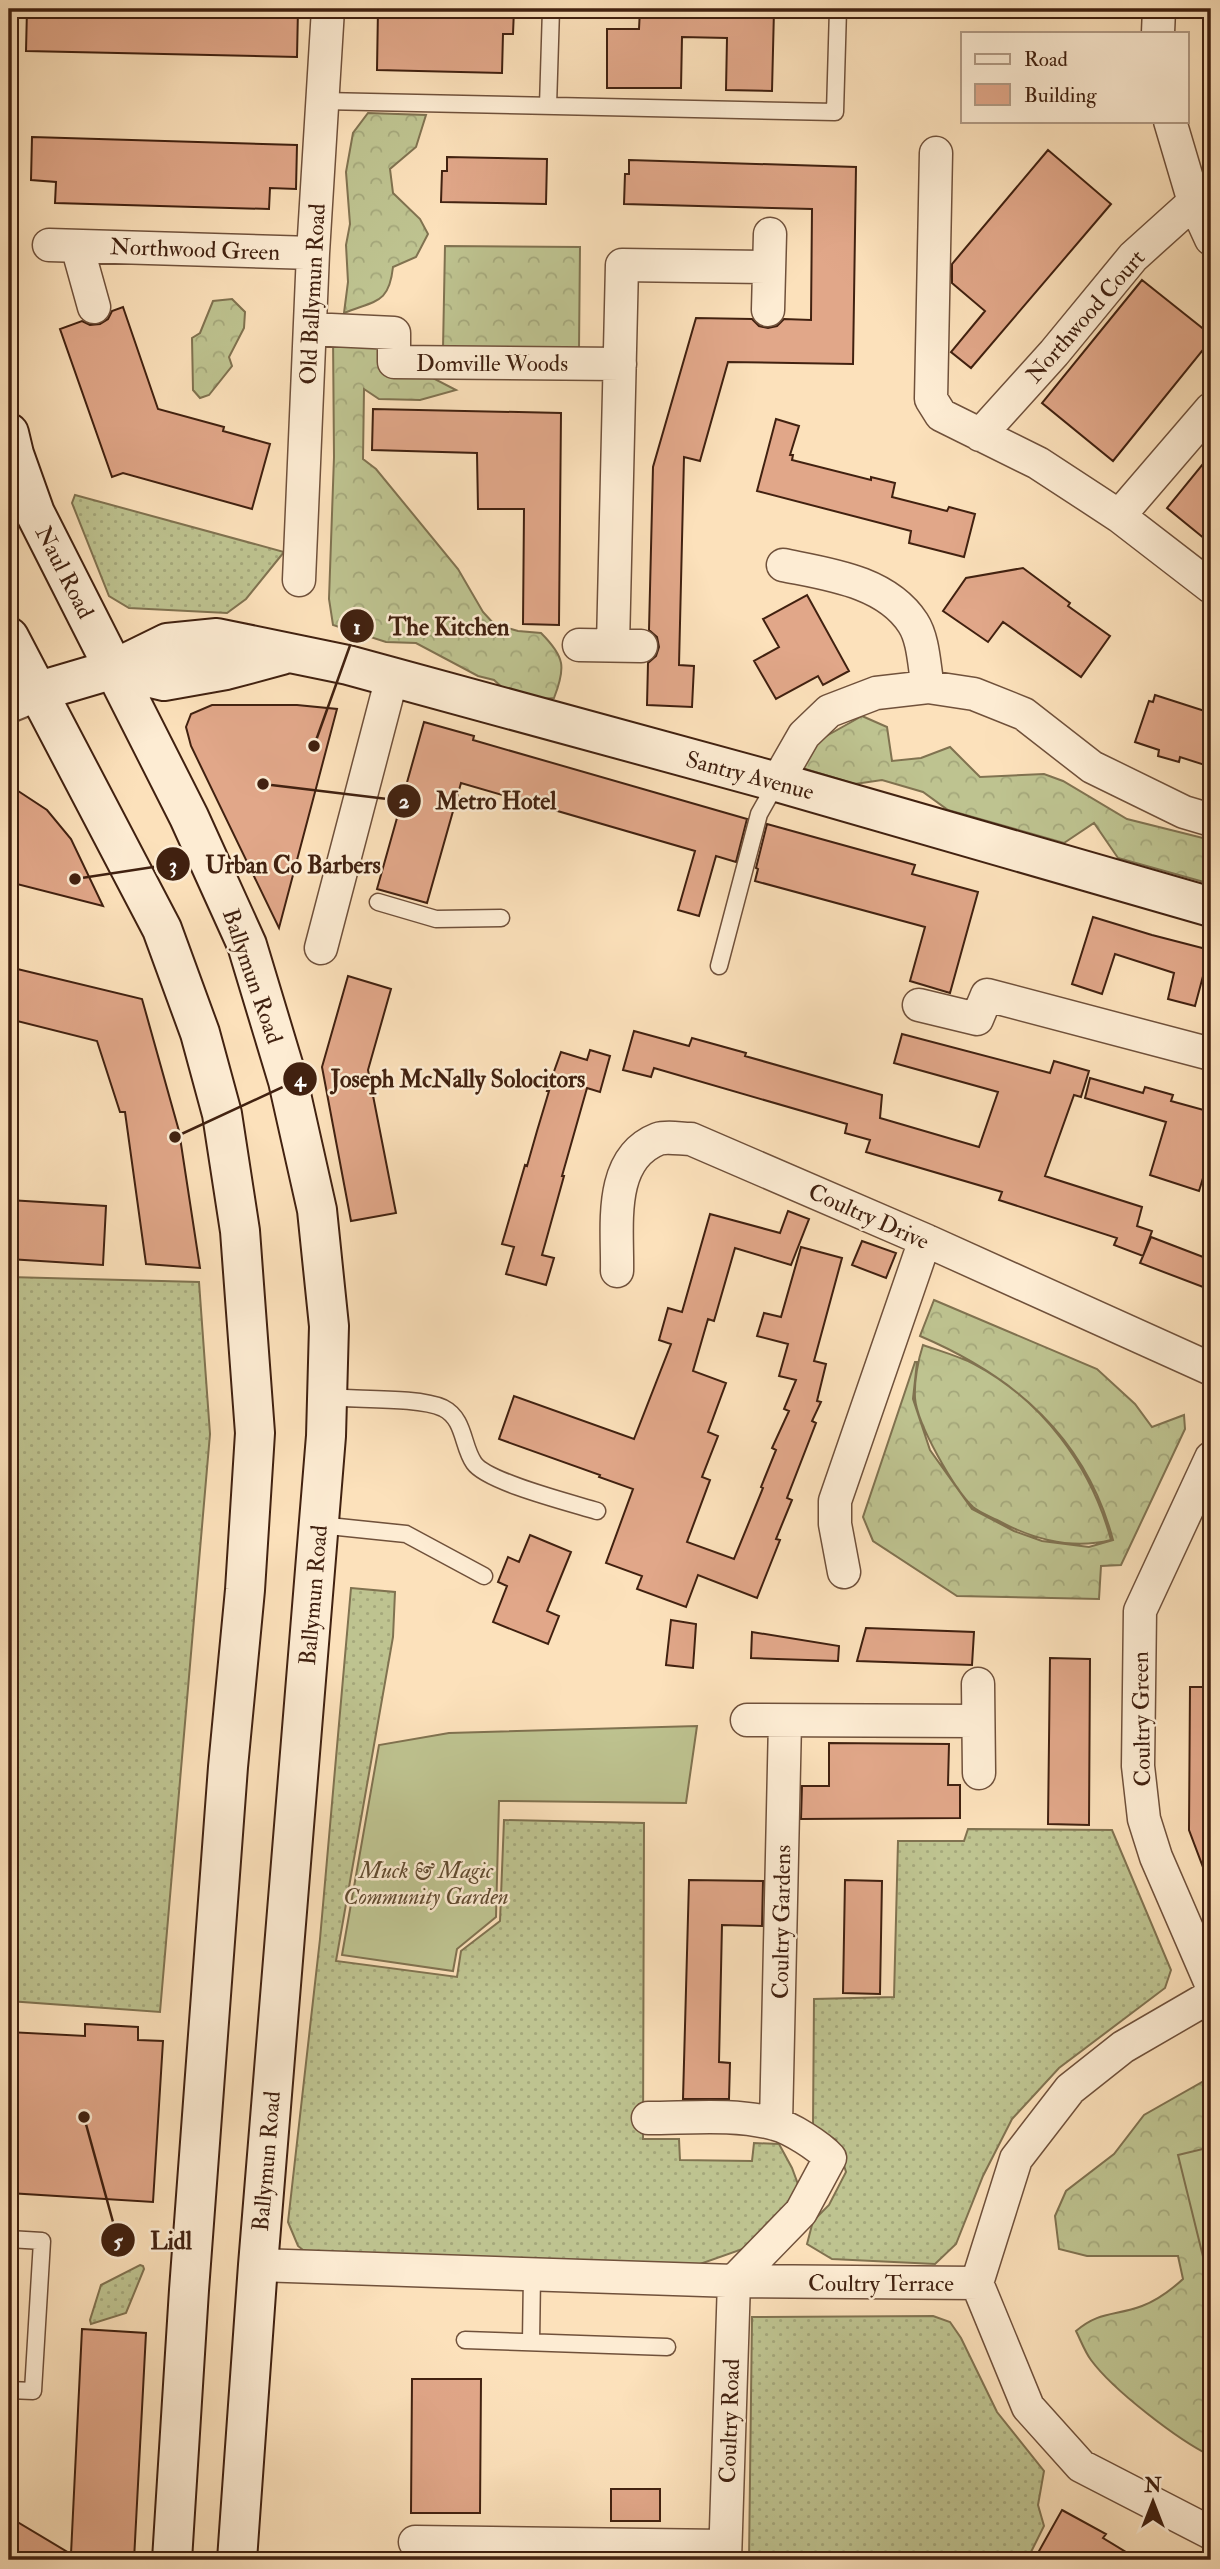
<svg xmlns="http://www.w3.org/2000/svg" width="1220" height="2569" viewBox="0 0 1220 2569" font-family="'IM FELL Double Pica',serif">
	<defs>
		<pattern id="grass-dots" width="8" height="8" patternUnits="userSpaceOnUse" patternTransform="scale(1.75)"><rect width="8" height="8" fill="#bec390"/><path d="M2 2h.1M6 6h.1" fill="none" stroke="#a4a77b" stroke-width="1.8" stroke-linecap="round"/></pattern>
		<pattern id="forest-crowns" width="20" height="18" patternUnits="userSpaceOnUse" patternTransform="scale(1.75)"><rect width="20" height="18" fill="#bec390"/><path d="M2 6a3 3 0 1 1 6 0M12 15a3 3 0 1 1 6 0" fill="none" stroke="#a4a77b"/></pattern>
	</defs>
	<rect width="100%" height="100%" fill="#fce1bb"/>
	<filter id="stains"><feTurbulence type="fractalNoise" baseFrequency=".00286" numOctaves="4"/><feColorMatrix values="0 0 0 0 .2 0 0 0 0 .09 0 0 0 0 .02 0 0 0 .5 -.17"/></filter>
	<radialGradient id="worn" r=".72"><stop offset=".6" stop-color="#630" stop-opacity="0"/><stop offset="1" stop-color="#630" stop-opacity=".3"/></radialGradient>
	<path fill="url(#grass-dots)" stroke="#807250" stroke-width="2" d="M75,495l209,57 -38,47 -19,14 -98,-5 -20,-12 -37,-93z
		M9,1277l190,5 11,152 -50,578 -151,-11z
		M351,1588l44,4 -2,45 -57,324 121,16 4,-26 39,-30 4,-101 140,3 -1,316h36l1,21 72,1 2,-18 25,1 13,24 7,19 -6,12 -36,45 -57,20 -387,-6 -15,-12 -10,-24 32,-283z
		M968,1829l144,1 59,140 -6,18 -106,80 -47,51 -29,57 -27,68 -21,20 -103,-5 -25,-15 6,-23 16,-16 17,-33 -10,-32 -23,-14 1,-127 80,-2 4,-156h66z
		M140,2265l3,1 1,3 -18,44 -35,11 -1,-4 11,-35z
		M933,2316l17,6 11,16 36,74 47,59 -6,34 6,21 -17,34h-278l3,-243z"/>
	<path fill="url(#forest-crowns)" stroke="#807250" stroke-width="2" d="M368,113l58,2 -10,32 -26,22 3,24 27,26 8,15 -12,23 -23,10c-4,37 -17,33 -49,46l4,-31 -2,-37 4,-21 -4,-52 7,-39z
		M445,246l135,1 -1,103 -136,-1z
		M232,299l13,13 -1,16 -15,29 3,9 -23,29 -9,3 -7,-8 -1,-52 8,-5 13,-32z
		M333,335l43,5 45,32 35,18 -36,10 -41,-1 -15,-10 -1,70 13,10 82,100 25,43 11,12 24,7 23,2c24,24 25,34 13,65l-37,3 -23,-21 -16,-4 -62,-33 -30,-1 -53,-17 -4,-26 5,-142z
		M862,716l25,11 5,34 29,-3 29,-11 30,30 64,-3 19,7 64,38 84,21v44l-93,-26 -24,-35 -30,20 -116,-33 -25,-18 -41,-12 -27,4 -53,-16v-11l19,-18z
		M934,1300l163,69 38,35 17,23 32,-12 1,14 -64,136 -20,1 -2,33 -142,-3 -84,-55 -10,-24 52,-155h2l-4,37 17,51 42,59 42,22 28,10 47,6 24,-7c-27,-102 -99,-164 -193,-204z
		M923,1345c17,6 35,11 51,19 68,36 117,102 137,176 -40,10 -79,-1 -114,-20 -8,-4 -18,-8 -24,-13 -19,-18 -56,-83 -58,-109 -1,-16 3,-38 8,-53z
		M1211,2077v379c-33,-16 -98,-66 -120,-96 -6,-8 -10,-19 -15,-29 23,-20 39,-15 66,-25 16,-6 29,-16 41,-27l-5,-23h-91l-28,-7 -4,-33 11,-25 48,-37 30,-39z"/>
	<path fill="#bec390" stroke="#807250" stroke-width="2" d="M697,1726l-11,77 -187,-2 -3,116 -39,32 -4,22 -111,-16 37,-210 70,-12z
		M1211,2147v142l-33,-134z"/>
	<path fill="#e1a789" stroke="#412110" stroke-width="2" d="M27,9h271l-1,48 -271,-6z
		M378,9h136l-1,25h-10l-1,39 -125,-3z
		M640,9l134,1 -2,81 -46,-1 1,-52 -45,-1 -1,51h-74v-59h32z
		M32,137l265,8 -1,44 -26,-1 -1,21 -214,-6 1,-21 -25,-2z
		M1048,150l63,54 -140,164 -20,-16 34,-41 -33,-28v-19z
		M447,157l100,2 -1,45 -105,-2 1,-31h5z
		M629,160l227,7 -3,197 -125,-2 -28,99 -16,-4 -5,208 15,1 -2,41 -45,-2 1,-42 8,-7 3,-9 -2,-10 -8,-7 4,-163 43,-149 56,1 7,7 9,2 9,-2 7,-7 27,1 1,-111 -188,-5 1,-30h4z
		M1142,280l69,55v5l-98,121 -71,-58z
		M123,307l35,102 66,18 -1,4 47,13 -18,65 -129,-36 -11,4 -52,-148 22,-8 8,4 10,-1 8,-5 4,-8z
		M373,409l188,4 -2,212 -36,-1 1,-115h-46l-1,-56 -105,-3z
		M776,419l23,7 -9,29h3l-1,5 79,20v-3l24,6 -3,14 55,14 2,-4 26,7 -11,43 -55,-14 2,-12 -154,-40z
		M1211,454v90l-44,-36z
		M1023,568l47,35 -2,3 42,30 -29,41 -78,-55 -15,20 -45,-31 23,-33z
		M807,595l42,76 -26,14 -5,-9 -42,23 -22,-38 25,-14 -16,-28z
		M1155,695l56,18v54l-31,-10 -1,5 -21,-6 1,-6 -24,-8 14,-41 4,1z
		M212,705h85l40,4 -58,219 -88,-182 -5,-19 5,-13z
		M424,722l50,14 -1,4 274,79 -11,43 -20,-6 -17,60 -21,-6 17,-59 -234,-68 -34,120 -50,-14z
		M9,785l38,25 24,29 32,67 -94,-24z
		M767,824l148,41 -3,9 66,18 -28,101 -40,-12 15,-54 -170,-46 3,-12 -2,-1z
		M1093,917l59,18 58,15 -15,56 -27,-7 6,-26 -59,-19 -13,40 -30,-10z
		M9,967l133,32 37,132 21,137 -54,-4 -21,-152h-5l-23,-71 -88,-22z
		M348,976l43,13 -23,81 28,143 -45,8 -29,-154z
		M634,1031l55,15 3,-8 54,15 -1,3 137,39 -2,23 99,29 19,-55 -104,-29 8,-29 148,39 4,-12 35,10 -8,26 -7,-2 -29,81 97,31 -5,19 15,5 -9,25 -29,-11 3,-7 -118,-38 3,-8 -136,-40 4,-12 -25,-7 2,-9 -193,-56 -3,9 -28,-7z
		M590,1050l20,6 -10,36 -13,-4 -25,88h2l-22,79 12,3 -8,27 -40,-11 8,-27 -12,-3 23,-79 2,1 10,-35 12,-40h-2l14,-39 26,8z
		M1090,1078l53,15 2,-6 28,8 -2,6 40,11v40l-12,39 -49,-16 16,-53 -81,-24z
		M9,1200l97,6 -3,59 -94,-6z
		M788,1211l21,8 -18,46 -56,-17 -21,73 -6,-2 -15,52 33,12 -18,49 10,4 -16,41 8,3 -23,62 47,17 29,-71 -2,-1 15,-37 -4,-2 17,-37 -5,-2 12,-29 -17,-4 9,-32 -31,-8 7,-23 17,4 20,-70 41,11 -28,103 12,3 -9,37 4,1 -9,19 4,2 -29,75 5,2 -16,39 4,1 -23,58 -59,-23 -12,32 -49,-18 5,-13 -36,-13 27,-74 -34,-12 1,-2 -101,-36 15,-43 120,43 37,-95 -12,-4 9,-32 14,4 28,-98 70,19z
		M1151,1237l60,23v30l-71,-27z
		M862,1241l34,12 -10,25 -34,-13z
		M530,1535l41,17 -24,59 12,5 -11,28 -55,-22 14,-36 -9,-4 10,-25 11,5z
		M671,1620l25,4 -3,44 -27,-3z
		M866,1628l108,4 -2,33 -115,-4z
		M752,1632l87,14 -1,15 -87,-3z
		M1050,1658l40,1 -1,166 -41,-1z
		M1190,1687h21v195l-2,1 -20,-53z
		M829,1743l120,1 -1,41h12v33l-159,1 1,-33h27z
		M689,1880l74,1 -1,45 -40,-1 -3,137 11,1 -1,36h-46z
		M845,1880l37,1 -2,113 -37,-1z
		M85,2024l53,3v13l25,1 -10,161 -144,-9v-161l76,4z
		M82,2329l64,4 -12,227h-125v-43l62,37z
		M412,2379h69l-1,134h-69z
		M611,2489h49v32h-49z
		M1062,2510l44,24 -3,4 36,22h-105z"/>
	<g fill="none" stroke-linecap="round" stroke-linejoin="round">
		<defs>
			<path id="service" d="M323,101l512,11 3,-103
				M548,106l3,-97
				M378,902l58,17 65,-1
				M719,966l40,-152 18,-32
				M327,1397c30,3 92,0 116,11 22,11 19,38 31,55 13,19 97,40 123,48
				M319,1525l87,9 78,42
				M9,2239l33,2 -9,150 -24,-1
				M465,2340l202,7
				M531,2342l1,-67"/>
			<path id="minor" d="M1158,33l1,-24
				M1170,121l24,81 17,37
				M936,153l-5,246 10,16 97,48 81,53 92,71
				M49,245l264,8
				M77,246l17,61
				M768,310l2,-76
				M310,329l84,4v29l226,2
				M980,435l74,-82 79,-96 61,-55
				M1119,516l92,-107
				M783,565c44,9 103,16 130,58 11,17 11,44 15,64
				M299,580l14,-327 15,-244
				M579,645l62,1
				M613,645l9,-380 147,2
				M777,782l27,-47 25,-24 47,-18 52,-6 46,7 50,20 68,53 92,45 27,8
				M321,948l71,-271
				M919,1005l58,14 10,-24 224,59
				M617,1271c1,-43 -10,-112 41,-132 9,-3 23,0 33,0l234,101 286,129
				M1211,1458l-71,153 -2,155 6,53 12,38 55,127
				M844,1572l-9,-48v-23l90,-261
				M978,1684l1,89
				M747,1720l231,1
				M648,2118c41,0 87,-5 127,6 16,4 44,22 55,34l-29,54 -67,69
				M776,2124l9,-403
				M258,2265l476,16 243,2 39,-124 54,-70 53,-42 88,-51
				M977,2283l51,124 53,59 130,67
				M415,2542l310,4
				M725,2560l9,-279"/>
			<path id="tertiary" d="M9,703l27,-11"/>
			<path id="secondary" d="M9,433l5,21 21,59 154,304 58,128 41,136 29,129 12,116 -3,110 -68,829 -21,295
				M9,637l153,292 38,104 22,81 18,117 15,202 -10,157 -17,177 -39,523 -17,270
				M114,669l50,12 62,-11 56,-15
				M36,692l78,-23 53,-26 50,-5 131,27 429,117 434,125"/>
		</defs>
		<use href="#service" stroke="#70513b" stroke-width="19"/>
		<use href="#minor" stroke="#70513b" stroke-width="35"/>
		<use href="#tertiary" stroke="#70513b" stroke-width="42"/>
		<use href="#secondary" stroke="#412110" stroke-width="42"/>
		<use href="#service" stroke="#fdecd3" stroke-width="16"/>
		<use href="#minor" stroke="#fdecd3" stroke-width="32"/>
		<use href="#tertiary" stroke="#fdecd3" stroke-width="38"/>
		<use href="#secondary" stroke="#fdecd3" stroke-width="38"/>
	</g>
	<g text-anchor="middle" stroke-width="5" stroke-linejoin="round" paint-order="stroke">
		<g font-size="23" fill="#412110" stroke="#fdecd3">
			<text transform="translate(195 249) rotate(2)" y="8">Northwood Green</text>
			<text transform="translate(312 294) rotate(-87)" y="8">Old Ballymun Road</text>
			<text transform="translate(1085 316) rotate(-49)" y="8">Northwood Court</text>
			<text x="492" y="371">Domville Woods</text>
			<text transform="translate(65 572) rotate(63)" y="8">Naul Road</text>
			<text transform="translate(750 775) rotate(15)" y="8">Santry Avenue</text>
			<text transform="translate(253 976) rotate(71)" y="8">Ballymun Road</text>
			<text transform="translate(869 1216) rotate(24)" y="8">Coultry Drive</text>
			<text transform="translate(313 1595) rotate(-85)" y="8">Ballymun Road</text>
			<text transform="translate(1141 1719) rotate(-91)" y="8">Coultry Green</text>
			<text transform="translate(781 1922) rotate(-89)" y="8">Coultry Gardens</text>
			<text transform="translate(266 2161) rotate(-85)" y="8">Ballymun Road</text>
			<text x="881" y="2291">Coultry Terrace</text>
			<text transform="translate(729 2421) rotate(-88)" y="8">Coultry Road</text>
		</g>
		<g font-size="23" font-style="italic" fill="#604a30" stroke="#fdecd3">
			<text x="426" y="1878">Muck &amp; Magic<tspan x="426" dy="26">Community Garden</tspan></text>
		</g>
	</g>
	<path fill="none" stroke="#412110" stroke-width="2.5" d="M314 746L357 626M263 784L404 801M75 879L173 864M175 1137L300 1079M84 2117L118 2240"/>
	<g fill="#412110" stroke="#fdecd3" stroke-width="2.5">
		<circle cx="314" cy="746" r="7"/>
		<circle cx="263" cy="784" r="7"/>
		<circle cx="75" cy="879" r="7"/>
		<circle cx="175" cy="1137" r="7"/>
		<circle cx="84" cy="2117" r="7"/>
		<circle cx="357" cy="626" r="18"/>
		<circle cx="404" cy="801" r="18"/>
		<circle cx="173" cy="864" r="18"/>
		<circle cx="300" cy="1079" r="18"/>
		<circle cx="118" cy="2240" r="18"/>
	</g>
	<g font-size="21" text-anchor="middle" font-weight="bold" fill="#fff">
		<text x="357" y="634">1</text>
		<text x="404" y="808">2</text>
		<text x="173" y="872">3</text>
		<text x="300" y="1086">4</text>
		<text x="118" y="2248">5</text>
	</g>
	<g font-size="24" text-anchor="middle" font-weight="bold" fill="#412110" stroke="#fdecd3" stroke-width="5" stroke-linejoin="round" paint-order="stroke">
		<text x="449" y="635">The Kitchen</text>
		<text x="496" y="809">Metro Hotel</text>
		<text x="293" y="873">Urban Co Barbers</text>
		<text x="458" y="1087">Joseph McNally Solocitors</text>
		<text x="171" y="2249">Lidl</text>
	</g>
	<rect width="1220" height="2569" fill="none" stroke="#fce1bb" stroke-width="35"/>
	<rect x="10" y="10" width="1199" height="2548" fill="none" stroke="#412110" stroke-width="3.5"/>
	<rect x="18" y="18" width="1185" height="2534" fill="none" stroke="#412110" stroke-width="2"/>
	<rect x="961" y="32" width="228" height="91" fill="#fdecd3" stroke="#b29b85" stroke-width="2"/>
	<rect x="975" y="54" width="35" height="10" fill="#fdecd3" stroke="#b29b85" stroke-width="2"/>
	<text x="1024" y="66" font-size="21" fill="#412110">Road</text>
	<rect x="975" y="84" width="35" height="21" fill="#e1a789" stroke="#b29b85" stroke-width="2"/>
	<text x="1024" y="102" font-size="21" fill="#412110">Building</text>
	<g transform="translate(1153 2502)" stroke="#fdecd3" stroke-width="5" paint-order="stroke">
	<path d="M0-5L12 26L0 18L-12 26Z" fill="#412110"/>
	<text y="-10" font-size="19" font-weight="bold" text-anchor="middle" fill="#412110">N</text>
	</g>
	<rect width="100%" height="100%" filter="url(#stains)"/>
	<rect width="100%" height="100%" fill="url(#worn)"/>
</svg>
